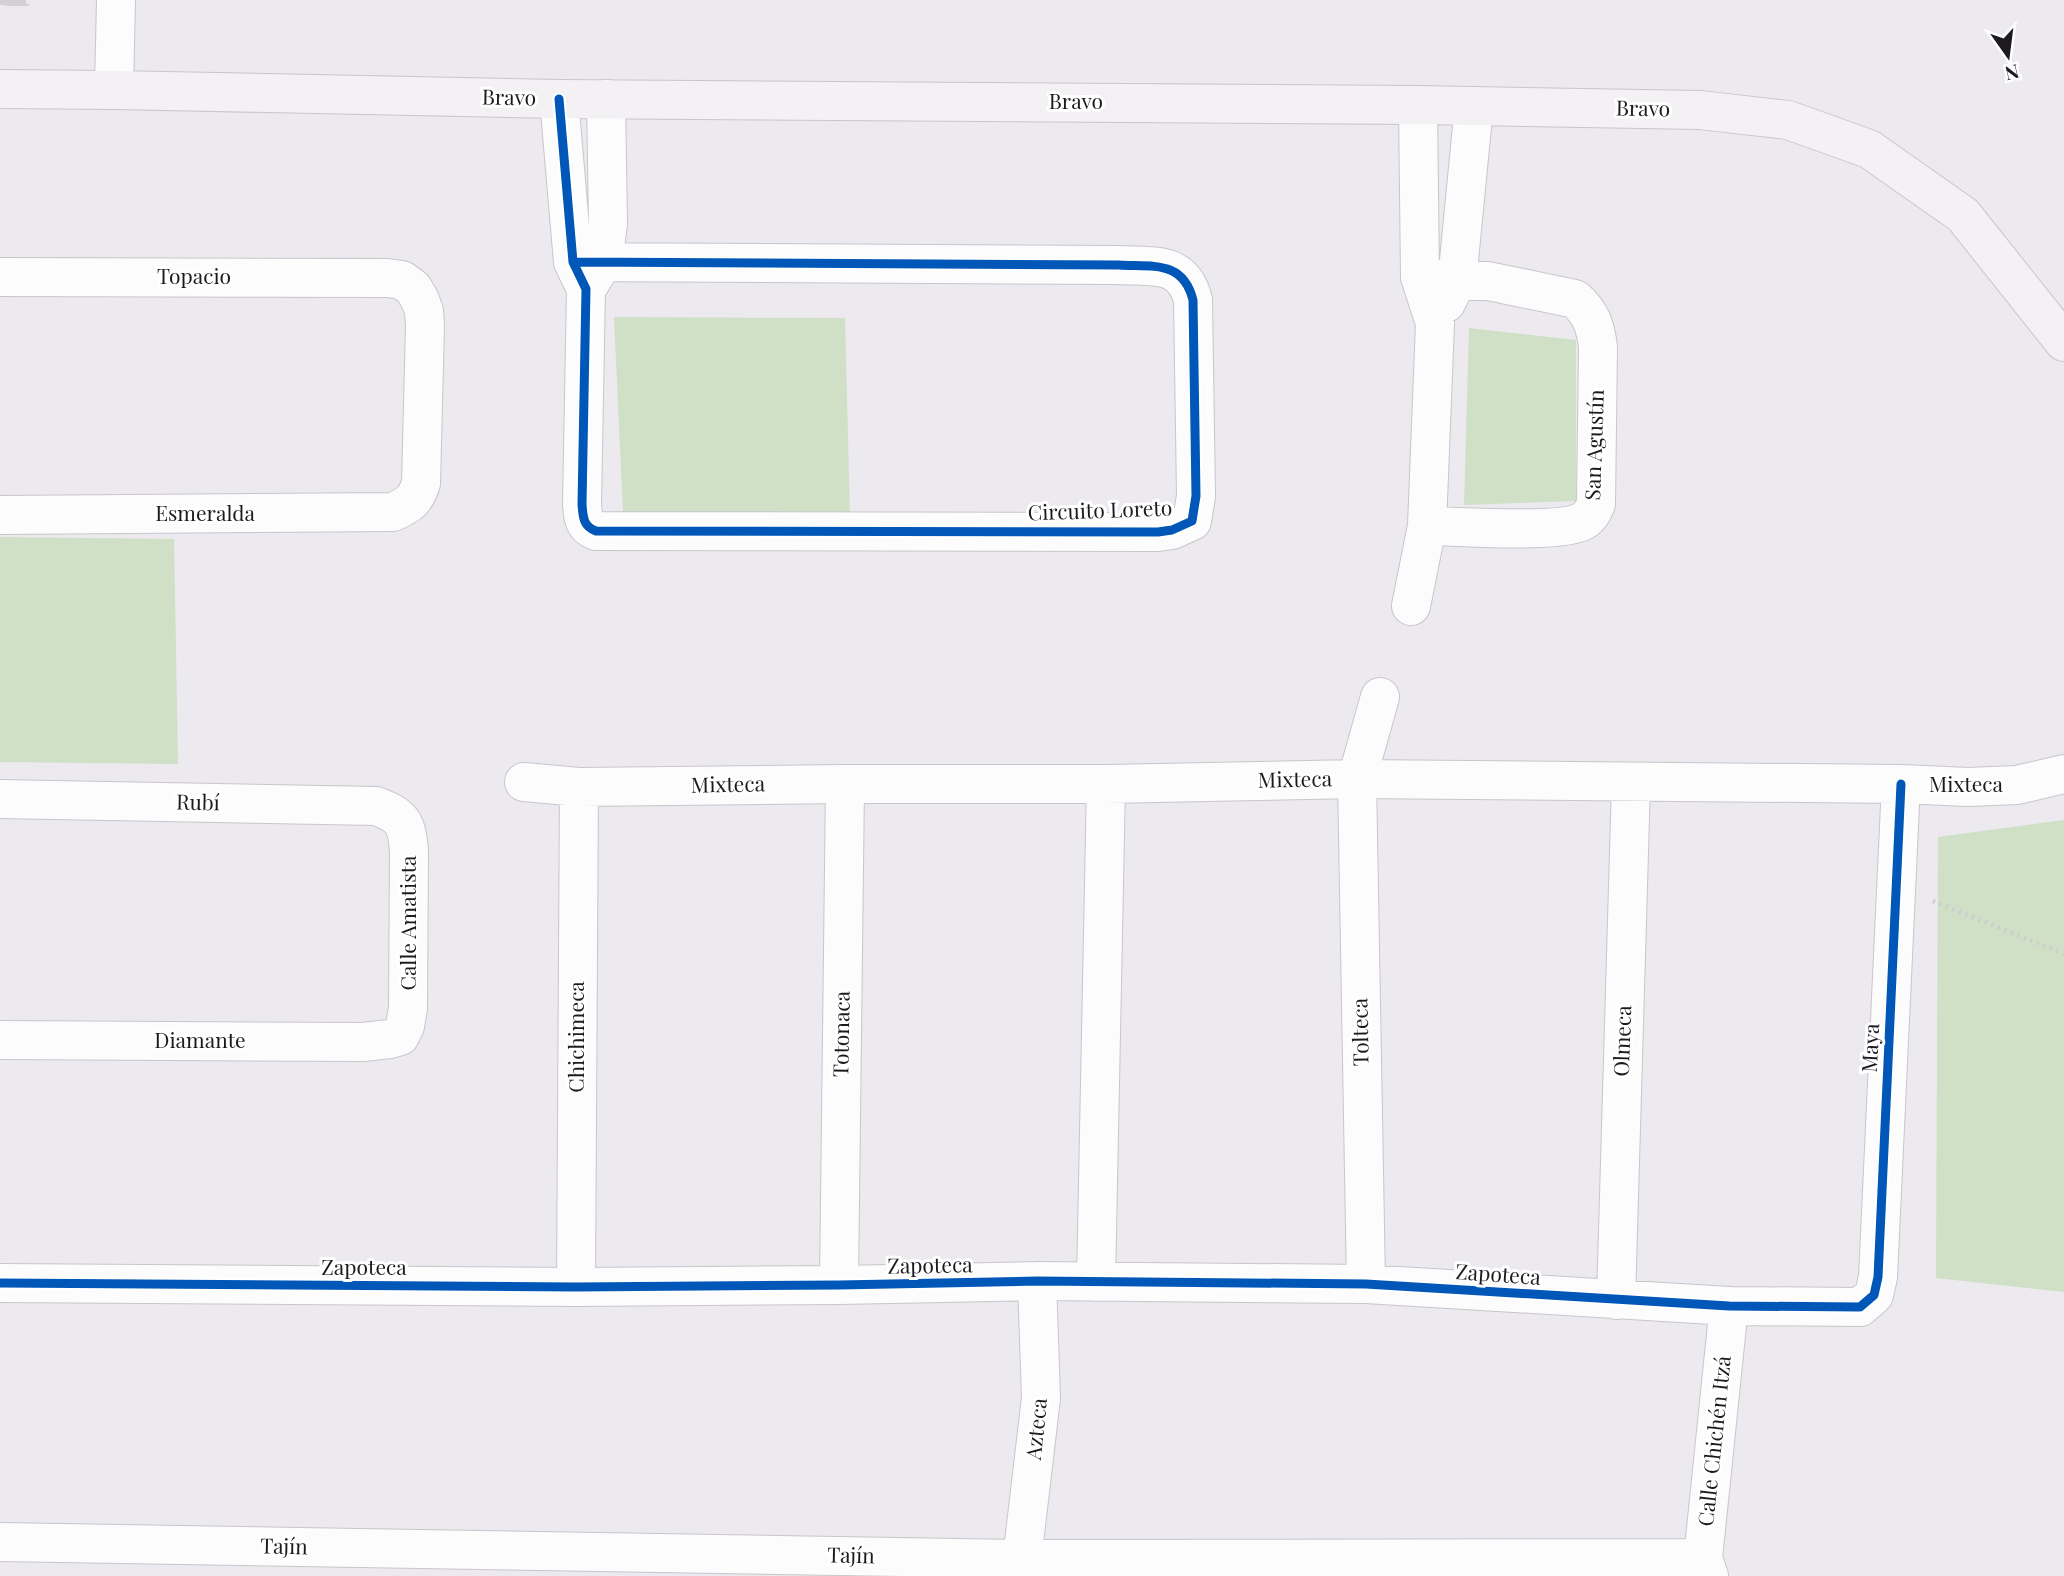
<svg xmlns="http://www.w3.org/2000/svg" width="2064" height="1576" viewBox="0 0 2064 1576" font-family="'Playfair Display',serif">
	<defs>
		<filter id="shadow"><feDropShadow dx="6" dy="6" stdDeviation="2" flood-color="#0004"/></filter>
	</defs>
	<rect width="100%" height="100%" fill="#ece9ef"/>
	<path fill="#cfe0c6" d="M614,317l231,1 5,199 -227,-4z
		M1469,328l107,12v161l-112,4z
		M0,537l174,2 4,225 -178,-2z
		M2064,820v472l-128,-14 2,-441z"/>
	<path fill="#d2d0d4" filter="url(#shadow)" d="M0,0h26v5h-26z"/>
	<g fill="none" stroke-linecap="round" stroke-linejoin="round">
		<defs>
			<path id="street" d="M114,90l2,-90
				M559,99l14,163 13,27 -4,215c1,13 1,22 14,27l562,1 14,-2 20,-9 4,-25 -3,-196c-10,-40 -40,-33 -74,-35l-546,-3
				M0,277l387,1 15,2 11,8 7,12 4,11 1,15 -4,157c-5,17 -12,22 -28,29l-393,3
				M1420,277l37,4h31l87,18c16,14 21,28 23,49l-2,156c-3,7 -6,13 -13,17 -22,13 -125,5 -156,5
				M589,285l14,-23 5,-38 -2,-125
				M1446,303l11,-22 17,-175
				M1411,606l16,-80 8,-203 -15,-46 -2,-172
				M524,782l55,5 266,-3h261l251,-5 544,5 67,3 49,-2 47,-11
				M0,799l376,7c27,10 31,17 33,46l-1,156 -3,18 -5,10 -10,3 -27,3 -363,-2
				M1096,1282l10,-498
				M0,1283l576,4 263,-2 198,-4 329,3 363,22 131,1 14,-12 4,-18 23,-493
				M1366,1284l-9,-505 23,-82
				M839,1285l6,-501
				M576,1287l3,-500
				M1616,1300l15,-517
				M0,1542l1022,17 681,-1
				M1020,1576l21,-178 -4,-117
				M1709,1576l-6,-18 26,-252"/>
			<path id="secondary" d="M0,89l114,1 445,9 859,6 282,5 88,10 81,29 94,66 101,127"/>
		</defs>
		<use href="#street" stroke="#c8c6cb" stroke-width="40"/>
		<use href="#secondary" stroke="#c8c6cb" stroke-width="40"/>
		<path stroke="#cccbcd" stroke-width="4.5" stroke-dasharray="2 5" stroke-linecap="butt" d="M1933,901l131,53"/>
		<use href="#street" stroke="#fcfcfd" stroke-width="38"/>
		<use href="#secondary" stroke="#f3f1f4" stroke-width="38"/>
		<defs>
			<path id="cycleway" d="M559,99l14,163 13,27 -4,215c1,13 1,22 14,27l562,1 14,-2 20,-9 4,-25 -3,-196c-10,-40 -40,-33 -74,-35l-546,-3
				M0,1283l576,4 263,-2 198,-4 329,3 363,22 131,1 14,-12 4,-18 23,-493"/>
		</defs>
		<use href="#cycleway" stroke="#fff" stroke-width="13"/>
		<use href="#cycleway" stroke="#0057b8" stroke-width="9"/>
	</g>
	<g text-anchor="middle" stroke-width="6" stroke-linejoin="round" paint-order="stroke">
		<g font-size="21" fill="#1c1a1e" stroke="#fff">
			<text transform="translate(509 98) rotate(1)" y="7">Bravo</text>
			<text x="1076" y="109">Bravo</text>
			<text transform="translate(1643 109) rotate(1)" y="7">Bravo</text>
			<text x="194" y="284">Topacio</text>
			<text transform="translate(1595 445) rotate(-88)" y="7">San Agustín</text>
			<text transform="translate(1100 511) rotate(-2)" y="7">Circuito Loreto</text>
			<text x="205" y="521">Esmeralda</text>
			<text transform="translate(1295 780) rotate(-1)" y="7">Mixteca</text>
			<text transform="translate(728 785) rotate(-1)" y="7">Mixteca</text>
			<text x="1966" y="792">Mixteca</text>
			<text transform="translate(198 803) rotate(1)" y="7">Rubí</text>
			<text transform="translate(409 923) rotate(-90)" y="7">Calle Amatista</text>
			<text transform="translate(1361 1032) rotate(-91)" y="7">Tolteca</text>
			<text transform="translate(842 1034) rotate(-89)" y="7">Totonaca</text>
			<text transform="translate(577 1037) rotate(-90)" y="7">Chichimeca</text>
			<text x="200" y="1048">Diamante</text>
			<text transform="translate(1623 1041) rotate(-88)" y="7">Olmeca</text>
			<text transform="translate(1871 1048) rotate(-87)" y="7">Maya</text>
			<text transform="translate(930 1266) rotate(-1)" y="7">Zapoteca</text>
			<text x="364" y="1275">Zapoteca</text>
			<text transform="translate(1498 1275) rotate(4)" y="7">Zapoteca</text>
			<text transform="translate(1037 1429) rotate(-84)" y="7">Azteca</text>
			<text transform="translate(1715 1441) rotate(-84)" y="7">Calle Chichén Itzá</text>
			<text transform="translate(284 1547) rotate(1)" y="7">Tajín</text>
			<text transform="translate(851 1556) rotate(1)" y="7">Tajín</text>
		</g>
	</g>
	<g transform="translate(2008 56) rotate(166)" stroke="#ffffff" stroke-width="5" paint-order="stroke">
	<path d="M0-5L12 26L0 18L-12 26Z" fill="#1c1a1e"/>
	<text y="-10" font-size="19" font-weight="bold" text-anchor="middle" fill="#1c1a1e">N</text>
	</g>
</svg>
